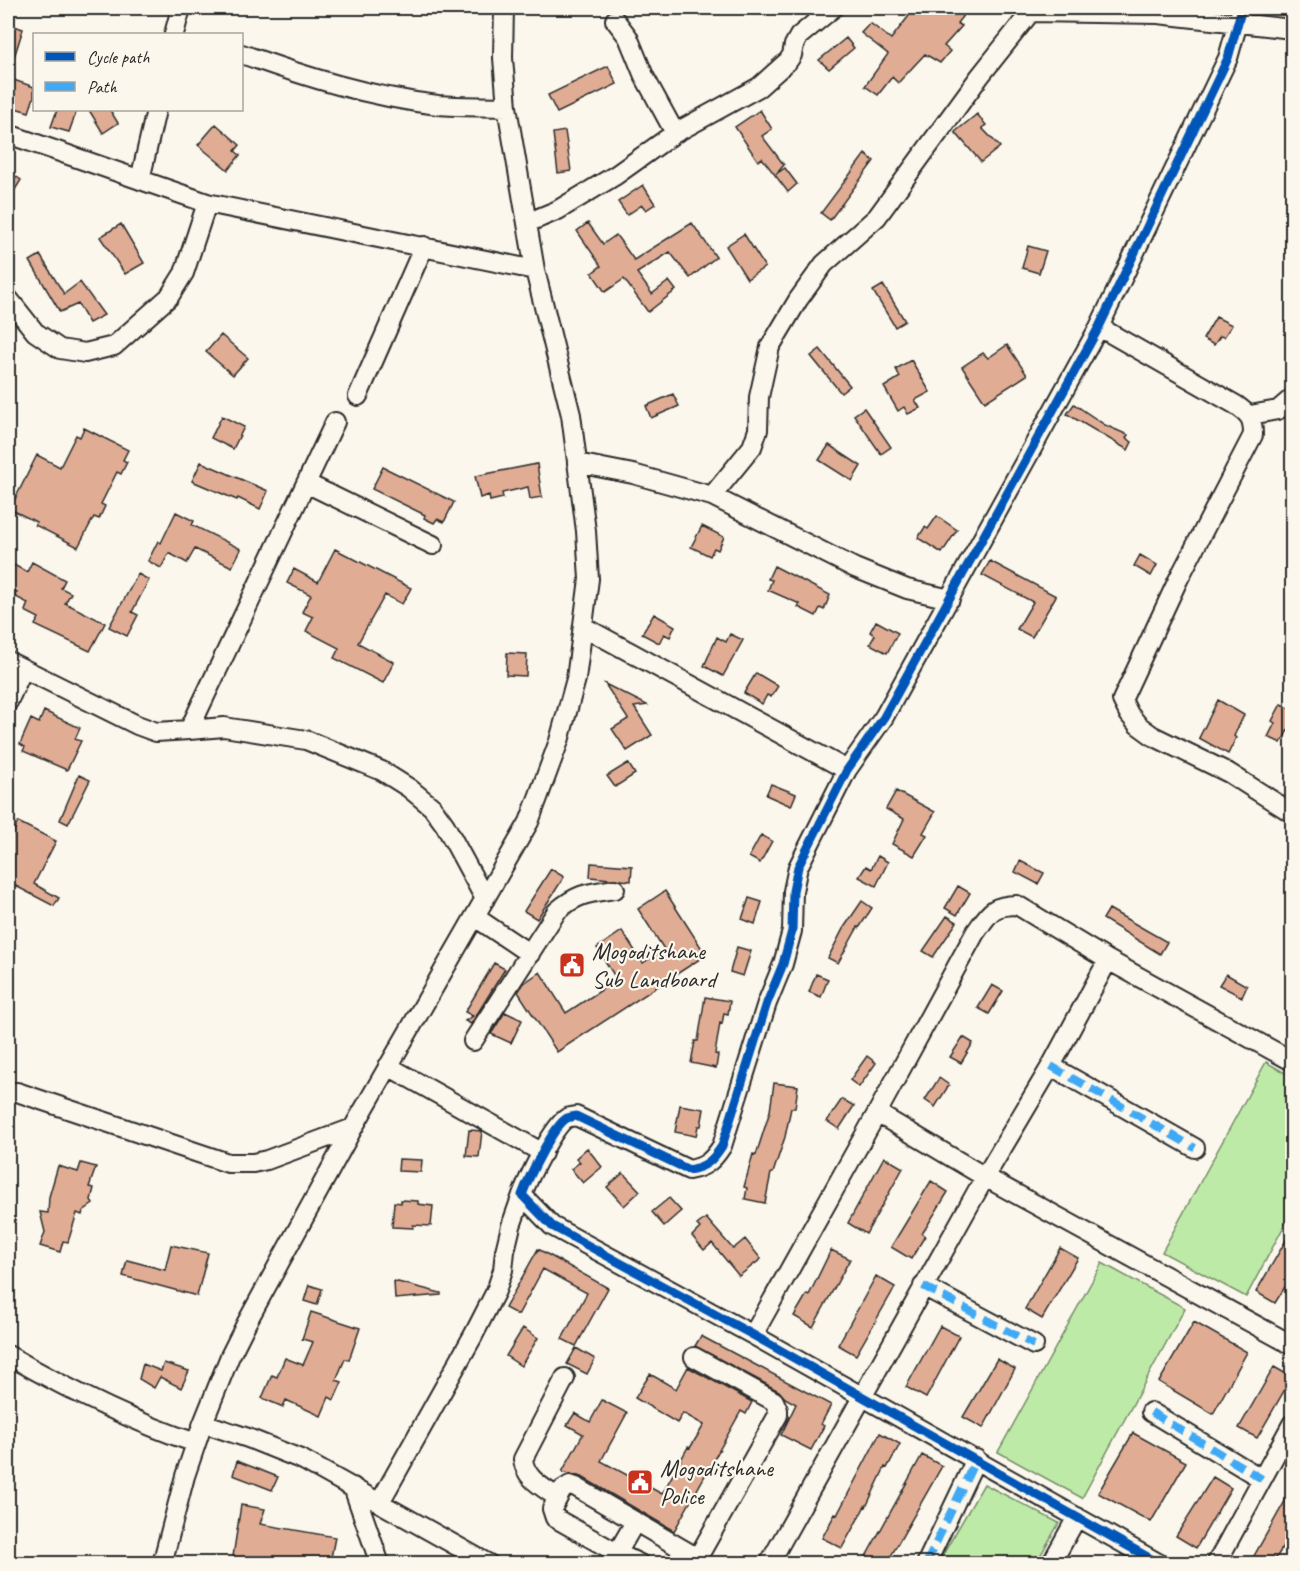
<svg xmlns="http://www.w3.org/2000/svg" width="1300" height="1571" viewBox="0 0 1300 1571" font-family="Caveat,sans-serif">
	<rect width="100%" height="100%" fill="#fbf7ec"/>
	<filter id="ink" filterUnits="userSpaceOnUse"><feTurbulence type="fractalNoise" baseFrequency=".0167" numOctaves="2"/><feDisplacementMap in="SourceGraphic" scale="12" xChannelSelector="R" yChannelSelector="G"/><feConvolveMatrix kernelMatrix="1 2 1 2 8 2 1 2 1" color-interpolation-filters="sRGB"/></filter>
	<g filter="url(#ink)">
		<path fill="#beeaa7" stroke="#748a69" stroke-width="1.5" d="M1266,1062l26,15v134l-46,86 -84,-45z
			M1102,1263l83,45 -103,190 -84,-46z
			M984,1484l75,39 -23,40h-98z"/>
		<path fill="#e0ac94" stroke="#2b2b2b" stroke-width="1.5" d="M915,8h54l-12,15 5,3 -18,20 6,5 -10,12 -15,-9 -27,29 -6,-6 -14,18 -13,-9 23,-32 -27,-21 9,-10 21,16z
			M8,24l15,5 -13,41h-2z
			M846,38l8,10 -25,21 -10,-9z
			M608,66l9,18 -60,29 -9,-18z
			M8,78l26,9v10l-5,15 -21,-6z
			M57,110h20l-8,22 -18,-5z
			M89,110h21l8,13 -15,10z
			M760,110l12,19 -10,7 22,29 -8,9 9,-6 12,16 -9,8 -26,-34 -4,3 -23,-34z
			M977,114l9,11 -4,3 18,19 -19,15 -26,-30z
			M216,124l24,21 -5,6 5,4 -12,15 -30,-25z
			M565,131l6,40 -13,2 -5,-40z
			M865,154l9,7 -44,59 -9,-7z
			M8,171l13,9 -13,21z
			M643,185l12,19 -9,6 -4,-5 -15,10 -9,-13z
			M588,223l15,21 13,-9 18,25 58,-37 24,34 -26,21 -20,-26 -33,21 15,21 17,-13 7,9 -28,22 -24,-33 -19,13 -13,-19 9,-7 -24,-35z
			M121,224l23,39 -19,11 -25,-37z
			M744,234l21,33 -18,12 -21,-33z
			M1028,246l18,5 -7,22 -17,-5z
			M40,255l24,39 16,-12 24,33 -15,8 -11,-19 -18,8 -30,-51z
			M883,285l22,36 -10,6 -22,-36z
			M1216,317l16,8 -8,12 -4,-1 -6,9 -11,-6z
			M221,335l27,23 -15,17 -27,-23z
			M1007,345l20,30 -42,27 -23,-35 21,-14 5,5z
			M820,349l30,37 -9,7 -30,-37z
			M911,360l19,32 -15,8 5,8 -12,6 -4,-7 -6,4 -14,-24 16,-10 -4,-8z
			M673,394l6,12 -28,12 -5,-12z
			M1074,404l31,21 23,10 -2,3 6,4 -4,8 -61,-36z
			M864,408l27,39 -10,7 -27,-39z
			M222,416l22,11 -11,22 -22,-11z
			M84,428l44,22 -5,10 4,2 -6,12 -4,-2 -16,32 4,2 -6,13 -5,-2 -16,30 -43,-22 1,-3 -26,-13 27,-54 23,12 16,-32 4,2z
			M829,445l32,21 -9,15 -33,-21z
			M201,462l67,29 -8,18 -22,-11 -1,2 -45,-19z
			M537,464l5,33 -12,2 -2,-12 -26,6 1,5 -13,3 -1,-6 -9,3 -5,-22z
			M383,467l71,35 -10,20 -7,-3 -3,4 -10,-5 1,-3 -53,-26z
			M176,512l18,9 -2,4 49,24 -9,18 -37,-18 -8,14 -18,-10 -8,15 -13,-7 10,-20 3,2z
			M937,516l20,14 -15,23 -24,-15 7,-11 3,2z
			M702,526l22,11 -6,13 -4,-2 -4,8 -19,-9z
			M335,549l76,39 -9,16 -17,-9 -27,48 36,19 -11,21 -49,-25 5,-10 -33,-17 7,-14 -11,-5 9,-17 -24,-12 7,-14 24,13z
			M1140,555l17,10 -6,11 -17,-10z
			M990,561l66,35 -24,41 -15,-8 16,-27 -51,-27z
			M8,562l19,10 5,-10 33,18 -4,8 10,5 -6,10 40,20 -15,28 -55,-26 4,-7 -14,-7 3,-8 -14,-7 3,-4 -9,-5z
			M774,566l56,29 -6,15 -4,-2 -4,8 -18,-9 2,-3 -32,-14 4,-10 -4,-1z
			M138,574l11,6 -17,32 6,3 -11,21 -18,-9z
			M654,614l21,12 -5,11 -6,-3 -5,9 -17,-9z
			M876,621l22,12 -11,20 -17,-9 5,-9 -5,-3z
			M730,634l13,6 -20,36 -19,-10 13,-29 9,5z
			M507,653l20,1 -1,22 -20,-1z
			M756,673l22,13 -7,11 -4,-2 -5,9 -18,-11z
			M605,684l42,21 -13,2 18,28 -25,16 -15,-22 16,-10z
			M1218,700l26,15 -10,21 2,2 -8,16 -29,-16z
			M1281,704l12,6v23l-5,-3 -7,13 -13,-6 7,-14 -3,-2z
			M44,711l36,17 -5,11 6,2 -14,29 -44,-19 2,-4 -5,-3 11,-25 8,4z
			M628,763l7,11 -20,13 -8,-11z
			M79,775l11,5 -22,44 -8,-4z
			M771,784l25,10 -5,12 -25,-11z
			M896,791l39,21 -12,21 4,2 -13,21 -22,-12 12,-25 -18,-10z
			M18,822l38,19 -22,43 25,14 -5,8 -46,-24v-49l4,2z
			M761,835l11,6 -12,22 -11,-6z
			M878,856l10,6 -12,24 -17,-9 7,-11 5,3z
			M1020,861l24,12 -6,11 -23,-12z
			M591,863l41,3 -1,15 -41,-4z
			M551,869l13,8 -27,42 -13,-8z
			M958,886l12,7 -13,22 -12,-7z
			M665,891l41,64 -149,97 -39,-60 6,-9 16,-11 26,41 51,-33 -20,-32 25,-17 21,32 21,-14 -26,-40z
			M749,898l13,4 -7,22 -13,-5z
			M862,901l10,7 -13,20 -1,-1 -20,36 -10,-5 15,-29z
			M1109,909l58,33 -7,12 -57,-35z
			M947,916l10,6 -24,35 -10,-6z
			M737,947l14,4 -8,25 -13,-4z
			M494,963l11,6 -34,55 -6,-3 8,-5 -8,-4z
			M816,974l12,5 -7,18 -12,-5z
			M1226,974l21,12 -5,11 -23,-12z
			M992,985l11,6 -14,23 -11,-6z
			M705,997l25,4 -2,13 -4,-1 -2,11 -2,-1 -5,31 3,1 -2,13 -25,-5 4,-22h3z
			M505,1012l17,8 -11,23 -20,-9z
			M963,1037l10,6 -12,20 -11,-6z
			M867,1056l9,7 -17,24 -9,-7z
			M939,1078l10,7 -14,22 -10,-7z
			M774,1083l24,3 -3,22h-4l-6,29 -12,36h-2l-6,30 -20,-4 2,-11 -3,-1 9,-33 3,1 14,-44z
			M842,1099l12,7 -15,23 -12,-8z
			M680,1105l24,4 -3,17h-3l-2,10 -21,-4z
			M469,1130l13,1 -3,26 -13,-1z
			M587,1148l15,19 -19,16 -12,-14 9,-7 -4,-4z
			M884,1157l19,11 -37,66 -18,-11z
			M399,1159l23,1 -1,12 -23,-1z
			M81,1163l15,4 -7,20 5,1 -3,12 2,4 -10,7 -1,4 -5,-2 -9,29 -5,-1 -3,11 -20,-6 5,-14 -5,-20 8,1 1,-16 9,-31 20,6z
			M623,1173l17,18 -16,15 -17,-19z
			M931,1181l17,11 -26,42 3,2 -14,23 -20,-12z
			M669,1198l12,13 -17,15 -12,-14z
			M401,1200l17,1v3l15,2 -2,20 -18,-1v3l-21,-1 2,-25 7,1z
			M706,1218l27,31 12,-10 16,20 -22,17 -27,-33 -8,7 -12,-14 8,-8 -3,-3z
			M1293,1228v46l-18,29 -19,-11z
			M171,1245l37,8 -11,43 -74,-20 4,-16 38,10z
			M1060,1248l18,10 -36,61 -17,-10z
			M538,1249l70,39 -32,58 -14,-7 25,-46 -44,-24 -25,46 -13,-7z
			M831,1250l19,9 -37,68 -19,-11 13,-22 2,1z
			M876,1276l19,11 -39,68 -18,-10z
			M394,1281l47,12v2l-46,4z
			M309,1285l13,4 -5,16 -13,-4z
			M311,1312l49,16 -11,32 -4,-1 -9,21 6,2 -8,18 -5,-3 -8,19 -35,-16 -3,7 -21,-9 10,-23 5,2 8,-19 18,7 10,-23 -11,-3z
			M1194,1322l53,30 -34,62 -54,-32z
			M940,1326l19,10 -33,62 -20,-11z
			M523,1328l15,10 -17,28 -15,-10z
			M701,1336l130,69 -10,19 3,2 -13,24 -30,-15 15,-31 -11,-6 -6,-7 -84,-45z
			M576,1348l19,11 -8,15 -20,-10z
			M997,1359l18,10 -32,59 -20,-11z
			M164,1363l25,8 -8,17 -21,-11 -6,11 -15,-9 4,-15 18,7z
			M688,1367l64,35 -6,12 -5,-3 -67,120 -92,-54 -20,-5 21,-38 -16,-9 8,-12 15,9 12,-22 25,13 -26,48 61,33 26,-47 2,1 14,-23 -21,-12 -6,10 -42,-25 15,-24 26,15z
			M1274,1367l18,10 -35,61 -18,-10z
			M880,1433l20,11 -13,24 -2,-1 -19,40 -1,-1 -23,42 -20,-10 13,-24 2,1z
			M1133,1433l53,29 -35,60 -53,-29z
			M922,1455l20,11 -55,97h-15l-8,-3z
			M237,1461l41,16 -6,13 -39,-15z
			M1213,1477l18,11 -35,60 -20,-12z
			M1293,1487v44l-20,32h-23z
			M241,1505l24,4 -5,15 75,13 -5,26h-98z"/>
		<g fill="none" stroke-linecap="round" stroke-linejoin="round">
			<defs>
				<path id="minor" d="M1030,12l128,2 134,15
					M615,20l13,17 16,39 31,57
					M174,34l7,-26
					M242,54c64,23 128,43 196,51 23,2 46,1 69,2
					M8,134l199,69 328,67
					M140,180l16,-70
					M527,223l31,-13 58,-35 59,-42 84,-46 29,-26 4,-6 2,-10 5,-9 34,-28
					M8,298l27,34 25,17 25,4 29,-7 55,-49 15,-24 23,-70
					M1099,327l137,78c14,10 17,13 17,30l-75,145 -56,120 7,14 9,11 15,11 76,37 63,40
					M358,396l66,-150
					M1250,415l28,-5 14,-12
					M577,463l56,11 79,22 143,72 52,21 43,10
					M306,483l127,62
					M712,496l40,-49 6,-17 1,-33 11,-50 28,-47 26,-36 53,-47 103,-141 54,-68
					M584,627l263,143
					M8,661l129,64 19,7 33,-2 146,-308
					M8,702l15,-33
					M189,730l35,-3 82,13 76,31 27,17 23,19 13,18 40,74
					M475,917l55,37
					M473,1041l84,-130c21,-18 32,-18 58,-22
					M388,1066l155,87
					M1051,1066l144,82
					M8,1092h9l211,71h25l14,-3 86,-32
					M877,1113l108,64 307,168
					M923,1286l111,59
					M753,1335l124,-222 98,-180c14,-19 16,-28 42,-28l91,55 184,101
					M8,1355c59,34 122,66 188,88
					M1151,1412l111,67
					M203,1423l45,15 55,22 186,104
					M353,1487l27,77
					M558,1498c-15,-11 -33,-19 -35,-39l42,-81
					M380,1502l93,-166 23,-45 7,-21 2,-19 6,-25 11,-31
					M612,1562l23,-40
					M162,1564l23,-88 18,-53 27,-67 17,-34 106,-194 176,-306 30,-81 17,-62 13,-100 -3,-48 -15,-116 -36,-145 -28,-163 -4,-49 1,-50
					M640,1564l-23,-11 -62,-35 -3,-9 10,-19 8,-5 6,2 120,70
					M682,1564l14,-7 6,-7 76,-135v-5l-4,-9 -80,-44
					M769,1564l216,-387 66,-111 57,-106
					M926,1564l50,-105
					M1051,1564l26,-47
					M1160,1564l-407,-229 -201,-109 -30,-31c6,-16 31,-69 45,-77 2,-1 6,-1 9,-2l113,54c17,-3 24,-10 33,-24l45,-143 16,-39 9,-33 1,-40 5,-24 49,-97 37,-53 215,-390 129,-269 14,-50
					M1216,1564l76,-140"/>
			</defs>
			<use href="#minor" stroke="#2b2b2b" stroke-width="22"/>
			<use href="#minor" stroke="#fbf7ec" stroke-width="18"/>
			<path stroke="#3fa9f5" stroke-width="8" stroke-dasharray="15 8" stroke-linecap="butt" d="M1051,1066l144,82
				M923,1286l111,59
				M1151,1412l111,67
				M926,1564l50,-105"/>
			<defs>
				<path id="cycleway" d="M1160,1564l-407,-229 -201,-109 -30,-31c6,-16 31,-69 45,-77 2,-1 6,-1 9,-2l113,54c17,-3 24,-10 33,-24l45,-143 16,-39 9,-33 1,-40 5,-24 49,-97 37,-53 215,-390 129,-269 14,-50"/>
			</defs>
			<use href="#cycleway" stroke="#fbf7ec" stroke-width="13"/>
			<use href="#cycleway" stroke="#0057b8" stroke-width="9"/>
		</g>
	</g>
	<defs>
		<symbol id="civic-square" viewBox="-11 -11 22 22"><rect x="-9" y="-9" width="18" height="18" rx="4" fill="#c8321e" stroke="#fbf7ec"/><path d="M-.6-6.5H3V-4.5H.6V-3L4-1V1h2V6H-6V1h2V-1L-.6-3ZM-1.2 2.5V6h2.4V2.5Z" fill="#fff"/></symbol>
	</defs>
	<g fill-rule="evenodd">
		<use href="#civic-square" x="557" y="950" width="30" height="30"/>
		<use href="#civic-square" x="625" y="1467" width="30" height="30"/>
	</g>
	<g text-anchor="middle" stroke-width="4.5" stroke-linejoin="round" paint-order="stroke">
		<g font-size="24" fill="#2b2b2b" stroke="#fbf7ec" text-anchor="start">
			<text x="592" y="959">Mogoditshane<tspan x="592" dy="28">Sub Landboard</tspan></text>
			<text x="660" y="1476">Mogoditshane<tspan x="660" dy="28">Police</tspan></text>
		</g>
	</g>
	<rect width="1300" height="1571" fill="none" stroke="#fbf7ec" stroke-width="30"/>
	<rect x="15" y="15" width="1270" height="1541" fill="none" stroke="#2b2b2b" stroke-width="2" filter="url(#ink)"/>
	<rect x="33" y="33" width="210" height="78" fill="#fbf7ec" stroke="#a8a59f" stroke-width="1.5"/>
	<rect x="45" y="52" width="30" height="9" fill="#0057b8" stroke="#a8a59f" stroke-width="1.5"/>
	<text x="87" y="63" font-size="18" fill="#2b2b2b">Cycle path</text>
	<rect x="45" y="82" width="30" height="9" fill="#3fa9f5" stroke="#a8a59f" stroke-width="1.5"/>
	<text x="87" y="93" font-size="18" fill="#2b2b2b">Path</text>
</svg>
